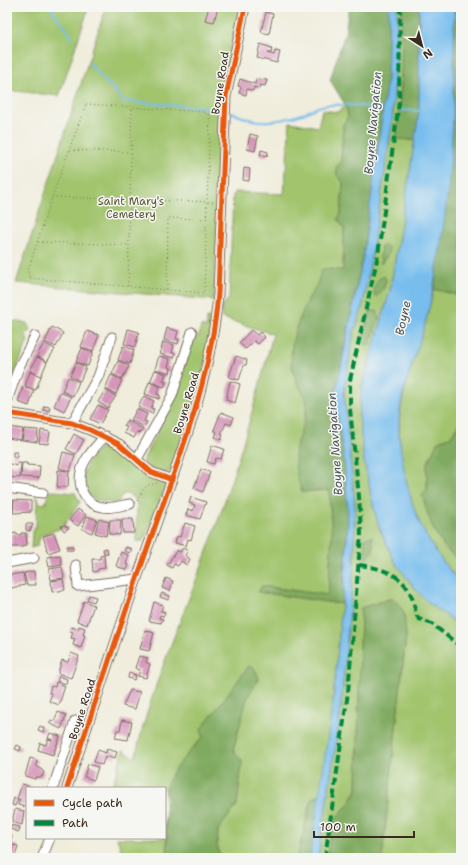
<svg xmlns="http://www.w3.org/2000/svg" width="468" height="865" viewBox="0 0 468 865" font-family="'Shantell Sans',sans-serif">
	<rect width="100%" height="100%" fill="#f6f6f2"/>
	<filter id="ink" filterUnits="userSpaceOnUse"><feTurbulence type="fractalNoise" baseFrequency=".025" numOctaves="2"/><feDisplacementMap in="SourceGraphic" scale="8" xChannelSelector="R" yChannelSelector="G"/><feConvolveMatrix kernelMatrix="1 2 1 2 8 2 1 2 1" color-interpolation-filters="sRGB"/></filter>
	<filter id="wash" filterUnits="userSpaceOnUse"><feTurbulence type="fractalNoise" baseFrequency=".012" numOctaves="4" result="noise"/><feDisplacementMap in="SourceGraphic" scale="16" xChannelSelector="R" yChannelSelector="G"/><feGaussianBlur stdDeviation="0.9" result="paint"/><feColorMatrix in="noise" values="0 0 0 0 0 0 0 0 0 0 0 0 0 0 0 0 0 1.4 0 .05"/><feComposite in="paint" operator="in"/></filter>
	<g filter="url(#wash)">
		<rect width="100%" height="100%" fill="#f0eddc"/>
		<path fill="#a1c46d" stroke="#6e7746" d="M7,7h82l-30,89 -52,-6z
			M106,7h134l-19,84 -7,209 -198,-17z
			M397,7h5c1,44 -1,87 -6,131l19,3 -25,150 -28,96 -3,28 5,45 9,45 6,22 16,35 22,29 14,14 30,21v232h-79l24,-223 -13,-37 -32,10 -4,182 -9,15 -16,17 -5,36h-9l22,-141 14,-155 1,-57 -11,-112 9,-58 9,-26 9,-49 21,-136 5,-77z
			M346,106l2,10 -5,9 -2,38 -4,12 6,7 -2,32 -3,5 6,9 -1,43c-7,0 -16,-4 -22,-1l-3,14 -10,15 -17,64 6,19 10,19 -3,23 -8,23 6,45 27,-3 3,46 -4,61 -66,-10 -3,6 83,12 -9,97 -13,95 -8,2 -15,60h-77l-3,-14 1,-14 19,-25 5,-44 -9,-10 14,-53 12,-20 -45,37 -12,14 1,9 -8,7 -26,55 -4,4v-16h-53l11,-38 12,8c16,-71 46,-136 71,-204 27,-72 48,-146 67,-220l-51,-16v-13l7,-6 4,-103 1,-4 50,2 6,-72 28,5 4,-17 15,2z
			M434,289l23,6 4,28v99l-11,15 -12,4 -11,23v26l-5,4 22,54 17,14v21c-11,-12 -22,-24 -30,-37 -23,-36 -38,-102 -29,-144 8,-38 23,-75 32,-113z
			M207,318h5l-6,44 -35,109 -9,3 -12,-6 -7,-7 1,-3 23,-45 27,-75 5,-2 2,-10 5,2z
			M10,321l17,2 3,7 -4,5 2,6 -21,51v-55z
			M109,442l17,12 24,20 13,8 2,5 -21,54h-8l1,-36 -2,-6 -7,-5h-5l-5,9c-27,0 -44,-12 -30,-41 3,-7 11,-13 17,-19z
			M53,491l22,2 5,9 -18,26 -21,7 -4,11 -6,2 1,-14 4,-9 1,-29 2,7 6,1 4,-12z
			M165,819l3,39h-44l-7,-20h48z"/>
		<path fill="#80aa60" stroke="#5e6a3f" d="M349,7h40l-2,72 -5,43 -19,135 -21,99 2,104 4,55 -6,89 -84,-12 4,-6 66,9 4,-60 -3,-45 -27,2c-5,-14 -9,-30 -6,-45 3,-15 12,-28 11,-44 -1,-6 -6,-13 -9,-19 -7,-14 -8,-29 -5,-44 3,-13 9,-28 15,-40 7,-14 10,-14 13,-30 6,-3 15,1 22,0l1,-42 -6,-9 3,-5 2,-32 -6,-7 -1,-8 5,-4 2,-38 5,-9 -2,-10 -16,-26 15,-47z
			M402,7h17v105l-4,28 -19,-1 5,-42z
			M454,7h7v316l-4,-28 -23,-6 9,-61z
			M385,245l3,2 1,6 -8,11 -1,-8 1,-9z
			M384,276l2,4 -2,8 -7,8 -3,-1c0,-8 2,-17 10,-19z
			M370,311h7l2,6 -9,27 -4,1 -5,-4z
			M461,422v140c-26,-22 -30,-35 -39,-68l5,-4v-26l11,-23 12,-4z
			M372,536c2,11 3,16 -6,23l-2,-19z
			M393,598l11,14 2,23 -24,223h-55l5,-36 16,-17 9,-15 4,-182z
			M249,666l5,2 5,10 -12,20 -14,52 9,11 -5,44 -19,25 -1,14 3,14h-52l-3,-54 4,-4c-1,-3 -3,-7 -3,-10 0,-15 26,-42 37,-52l-2,-9z
			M320,796l-10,62h-13l15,-60z"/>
		<path fill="#77bdee" stroke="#597486" d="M389,7h8v40l-5,77 -21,136 -9,49 -9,26 -9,58 11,112 -1,57 -14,155 -22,141h-8l23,-157 13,-140 2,-46 -4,-55 -9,-64 28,-139 24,-178z
			M419,7h35c1,74 0,149 -11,223 -5,33 -10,66 -19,98 -9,30 -23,61 -25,93 -1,14 2,29 4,42 8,50 24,83 58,120v43l-30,-21 -14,-14 -22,-29 -16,-35 -6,-22 -9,-45 -5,-45 3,-28 28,-96 17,-101 12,-78z"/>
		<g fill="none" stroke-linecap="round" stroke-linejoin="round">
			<path stroke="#77bdee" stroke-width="2" d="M50,7l18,24 4,8
				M90,63c9,14 16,18 26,29 3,3 2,6 7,9l97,8
				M401,110l19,1
				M231,112c25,13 46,11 71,2 7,-2 13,-7 20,-8 15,-4 42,1 58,2"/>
		</g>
		<g id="blocks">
			<path fill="#d696ba" d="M209,7h9l-4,15 -9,-2z
				M266,12l7,2 -4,20 -8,-2z
				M260,44l12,4 -1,5h-4l7,2 1,-4 5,1 -3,11 -20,-5z
				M240,79l15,5 1,-5 11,1 -2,6 -5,-1 -1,4 -5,-2 -1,4 -6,-2 -1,6 -7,-2 2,-6 -3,-1z
				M250,134l8,2 -3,15 -8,-2z
				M261,150l7,2 -1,4 -7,-1z
				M244,168l6,1 -1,12 -6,-1z
				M52,327l11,6 -7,14 -11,-5z
				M167,328l11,3 -2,8h3l-1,5 -14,-4z
				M128,329l11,3 -4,15 -11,-3z
				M251,330l6,5 3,-3 5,5 -7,7 -4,-3 -8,8 -7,-6z
				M87,331l12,4 -6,16 -12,-4z
				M163,342l11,3 -2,8h3l-1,5 -14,-4z
				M44,343l11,6 -8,13 -10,-6z
				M123,346l11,4 -4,14 -12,-4z
				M82,348l11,4 -5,14 -12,-4z
				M159,356l11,3 -2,8 3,1 -1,5 -15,-4z
				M236,356l11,4 -1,5h-2l-5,15 -10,-3z
				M37,357l10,5 -6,14 -11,-5z
				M118,361l11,5 -7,13 -10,-5z
				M76,363l10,4 -6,14 -10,-5z
				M155,370l11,4 -3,7 3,1 -2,5 -14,-5z
				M30,372l11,4 -5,14 -11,-4z
				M111,375l11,5 -6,14 -11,-5z
				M68,377l11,5 -6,14 -11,-5z
				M230,381l10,3 -5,19 -9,-3z
				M149,382l11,4 -3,8 3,1 -1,4 -14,-5z
				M23,387l11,4 -5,15 -11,-4z
				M105,390l11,6 -8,12 -10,-6z
				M60,392l11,5 -7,14 -10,-5z
				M144,396l10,5 -3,7 3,1 -2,5 -14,-7z
				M98,405l10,5 -8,14 -10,-5z
				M44,406l6,1 -1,4 -6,-1z
				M137,409l10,5 -3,7 3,1 -3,5 -13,-7z
				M221,412l13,5 -3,8 -5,-2 -5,11 2,1 -2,5 -6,-3 2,-5 -3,-2z
				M127,420l16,9 -3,4 -3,-1 -3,6 -10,-5 3,-6 -3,-1z
				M8,427l15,2 -2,11 -14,-2z
				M24,429l14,1 -1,12 -15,-2z
				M41,430l9,2 -2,12 -9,-1z
				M74,434l10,6 -8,14 -10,-5z
				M212,445l12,4 -3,10 -5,-1 -2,6 -7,-2z
				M13,452h4v5h-4z
				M63,452l12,3 -5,16 -11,-3z
				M7,463l10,3v-3h4l-1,15 -13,-1z
				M22,463h5v2l13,1 -1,12 -18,-1z
				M201,469l9,3 -7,20 -9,-4z
				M58,470l11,1 -1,16h-11z
				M191,497l15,5 -6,17 -14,-4 2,-6 5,2 2,-6 -6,-2z
				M7,500h6l-1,13h-5z
				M14,500l17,1v11l-18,1z
				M78,509l8,6 -8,11 -9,-6z
				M87,516l10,4 -5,13 -10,-4z
				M99,519l10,3 -3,14 -11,-3z
				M122,519h11l1,14h-11z
				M110,520h11l-1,15 -11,-1z
				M185,523l10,3 -4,14 -3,-1 -2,7 -11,-3 2,-7 3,1z
				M26,524h7l-3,7 -4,-1z
				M64,525l5,3 -5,3 -3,-5z
				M16,533l1,2h4v-2h5l1,12 -4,1v1h-11l-1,-13z
				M54,533l6,16 -12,4 -5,-17z
				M7,536h2l1,12 -3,1z
				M67,546h6v4h-6z
				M126,547l6,2 -2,4 -6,-2z
				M107,548l1,5 -4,1 -1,-5z
				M183,548l5,3 -3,4 5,4 -3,6 -6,-4 -3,5 -4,-2 -2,4 -5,-3 10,-15 3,2z
				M121,552l8,3 -3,9 3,1 -2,5 -11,-4z
				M60,555l2,10 -13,2 -2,-10z
				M104,555l1,13 -7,1v2l-5,1 -1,-13h8v-3z
				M62,567l2,11 -13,2 -2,-11z
				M34,571l2,14h-9l-3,-12z
				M23,573l2,12 -14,3 -2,-13z
				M166,578l7,3 -3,10 -8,-3z
				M63,579l2,11 -13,2 -1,-11z
				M162,593l8,3 -2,4 -8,-3z
				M89,595l7,2 -2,5 -7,-2z
				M84,601l10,4 -7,20 -10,-4z
				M154,602l9,3 -2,6 4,1 -1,4 -4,-1 -1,3 4,1 -2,4 -12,-2z
				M79,626l6,2 -2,7h2l-4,13 -8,-3 2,-6 -4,-1 2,-6 -3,-1 1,-4 7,2z
				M145,630l9,3 -5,18 -9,-2z
				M71,653l8,3 -8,22 -13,-5 4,-13 6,2z
				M139,656l9,2 -2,4 4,2 -4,14 -8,-2 2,-6 -5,-2z
				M129,673l7,2 -2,5 -6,-2z
				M59,676l8,3 -1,5 -9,-3z
				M56,682l9,4 -6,19 -10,-4 3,-7 -3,-1 2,-7 4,1z
				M130,690l10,2 -5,17 -12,-3z
				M58,712l8,3 -5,14 -12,-6 2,-3 3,1z
				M122,720l10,2 -4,18 -13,-2 2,-8h3z
				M40,726l4,2 -1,4 -5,-2z
				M50,733l10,3 -7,19 -15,-5 2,-7 6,2 2,-6 4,1 -4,-2z
				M17,745l4,2 -1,4 -5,-2z
				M107,749l10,3 -2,6 -7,-2 -1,2 -2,-1 -3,8 -8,-3 4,-12 8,3z
				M30,758l7,2 -1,5 8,7 -2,5h-6l-1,2 -10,-3z
				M88,764l10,3 -4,13 -10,-3z
				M22,784l12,4h-7v20l-9,-3 2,-6h-3z
				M14,798l4,2 -3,6 -3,-1z
				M15,809l9,2 -2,14 -10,-3z
				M11,825l9,2 -1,5 -9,-3z
				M7,834l5,2 -2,8 8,2 -3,10 -8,-2z"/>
		</g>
	</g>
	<g filter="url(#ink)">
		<use href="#blocks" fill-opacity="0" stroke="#7a6e60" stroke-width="1"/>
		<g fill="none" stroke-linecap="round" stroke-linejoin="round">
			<defs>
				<path id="minor" d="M7,401l12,-34 16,-31
					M7,413l65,10 18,7 29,14 32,28 21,8
					M72,423l26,-46 14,-40
					M105,436c-6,7 -13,14 -18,22 -12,18 -9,45 16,49 9,2 19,-2 27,-3
					M137,459l35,-63 20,-64
					M7,488l36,5
					M7,563l27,-5
					M76,565l2,21 59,-7
					M53,788l22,-67
					M67,788c27,-82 54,-165 83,-247 28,-81 61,-160 68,-247l8,-198 19,-89
					M42,858l8,-20"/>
			</defs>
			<use href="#minor" stroke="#7a6e60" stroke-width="11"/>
			<path stroke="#7a6e60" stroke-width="1" stroke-dasharray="1 3" stroke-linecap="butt" d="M86,104l117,8 7,3 -6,178 -175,-15 -1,-8 24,-73z
				M70,150l60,2
				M52,197l162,5
				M38,242l90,3
				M128,286l4,-179
				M167,289l1,-71 37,1
				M137,501l7,-13 4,-3 11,-2"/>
			<use href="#minor" stroke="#fff" stroke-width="9"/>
			<path stroke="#00873e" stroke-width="4" stroke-dasharray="8 4" stroke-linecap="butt" d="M359,565c22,3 45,9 53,33 2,6 3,12 5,18l2,3 13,5 29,23
				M325,858l23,-166 13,-159 -2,-36 -9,-88v-29l28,-125 21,-153 1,-95"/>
			<defs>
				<path id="cycleway" d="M7,413l65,10 18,7 29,14 32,28 21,8
					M67,788c27,-82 54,-165 83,-247 28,-81 61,-160 68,-247l8,-198 19,-89"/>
			</defs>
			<use href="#cycleway" stroke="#f6f6f2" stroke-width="8"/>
			<use href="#cycleway" stroke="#e8590c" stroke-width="5"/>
		</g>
	</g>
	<g text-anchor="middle" stroke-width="3" stroke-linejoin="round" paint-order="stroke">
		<g font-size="11" fill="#3b2a1e" stroke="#f6f6f2">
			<text transform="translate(220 83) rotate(-81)" y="4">Boyne Road</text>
			<text transform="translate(186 403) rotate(-73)" y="4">Boyne Road</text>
			<text transform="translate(82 709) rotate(-72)" y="4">Boyne Road</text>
		</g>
		<g font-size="11" fill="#5a5836" stroke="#f6f6f2">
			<text x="131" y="205">Saint Mary's<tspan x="131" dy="13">Cemetery</tspan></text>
		</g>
		<g font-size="12" font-style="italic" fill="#4d565c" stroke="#f6f6f2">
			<text transform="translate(373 123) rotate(-85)" y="4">Boyne Navigation</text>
			<text transform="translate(403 318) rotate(-78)" y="4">Boyne</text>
			<text transform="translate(335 444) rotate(-94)" y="4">Boyne Navigation</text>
		</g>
	</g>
	<rect width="468" height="865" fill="none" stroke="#f6f6f2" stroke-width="24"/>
	<rect x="26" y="787" width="140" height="52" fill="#f6f6f2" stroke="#aba49d"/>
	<rect x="34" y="800" width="20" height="6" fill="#e8590c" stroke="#aba49d"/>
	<text x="62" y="807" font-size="12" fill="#3b2a1e">Cycle path</text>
	<rect x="34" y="820" width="20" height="6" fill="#00873e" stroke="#aba49d"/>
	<text x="62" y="827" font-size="12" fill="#3b2a1e">Path</text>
	<g transform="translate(422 46) rotate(144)" stroke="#f6f6f2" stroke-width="3" paint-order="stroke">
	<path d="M0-3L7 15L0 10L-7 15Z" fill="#3b2a1e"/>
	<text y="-6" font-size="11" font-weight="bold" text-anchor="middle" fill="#3b2a1e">N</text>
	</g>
	<path d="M314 831v6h100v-6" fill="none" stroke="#3b2a1e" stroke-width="2"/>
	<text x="320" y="831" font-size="12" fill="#3b2a1e" stroke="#f6f6f2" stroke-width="3" paint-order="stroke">100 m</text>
</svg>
